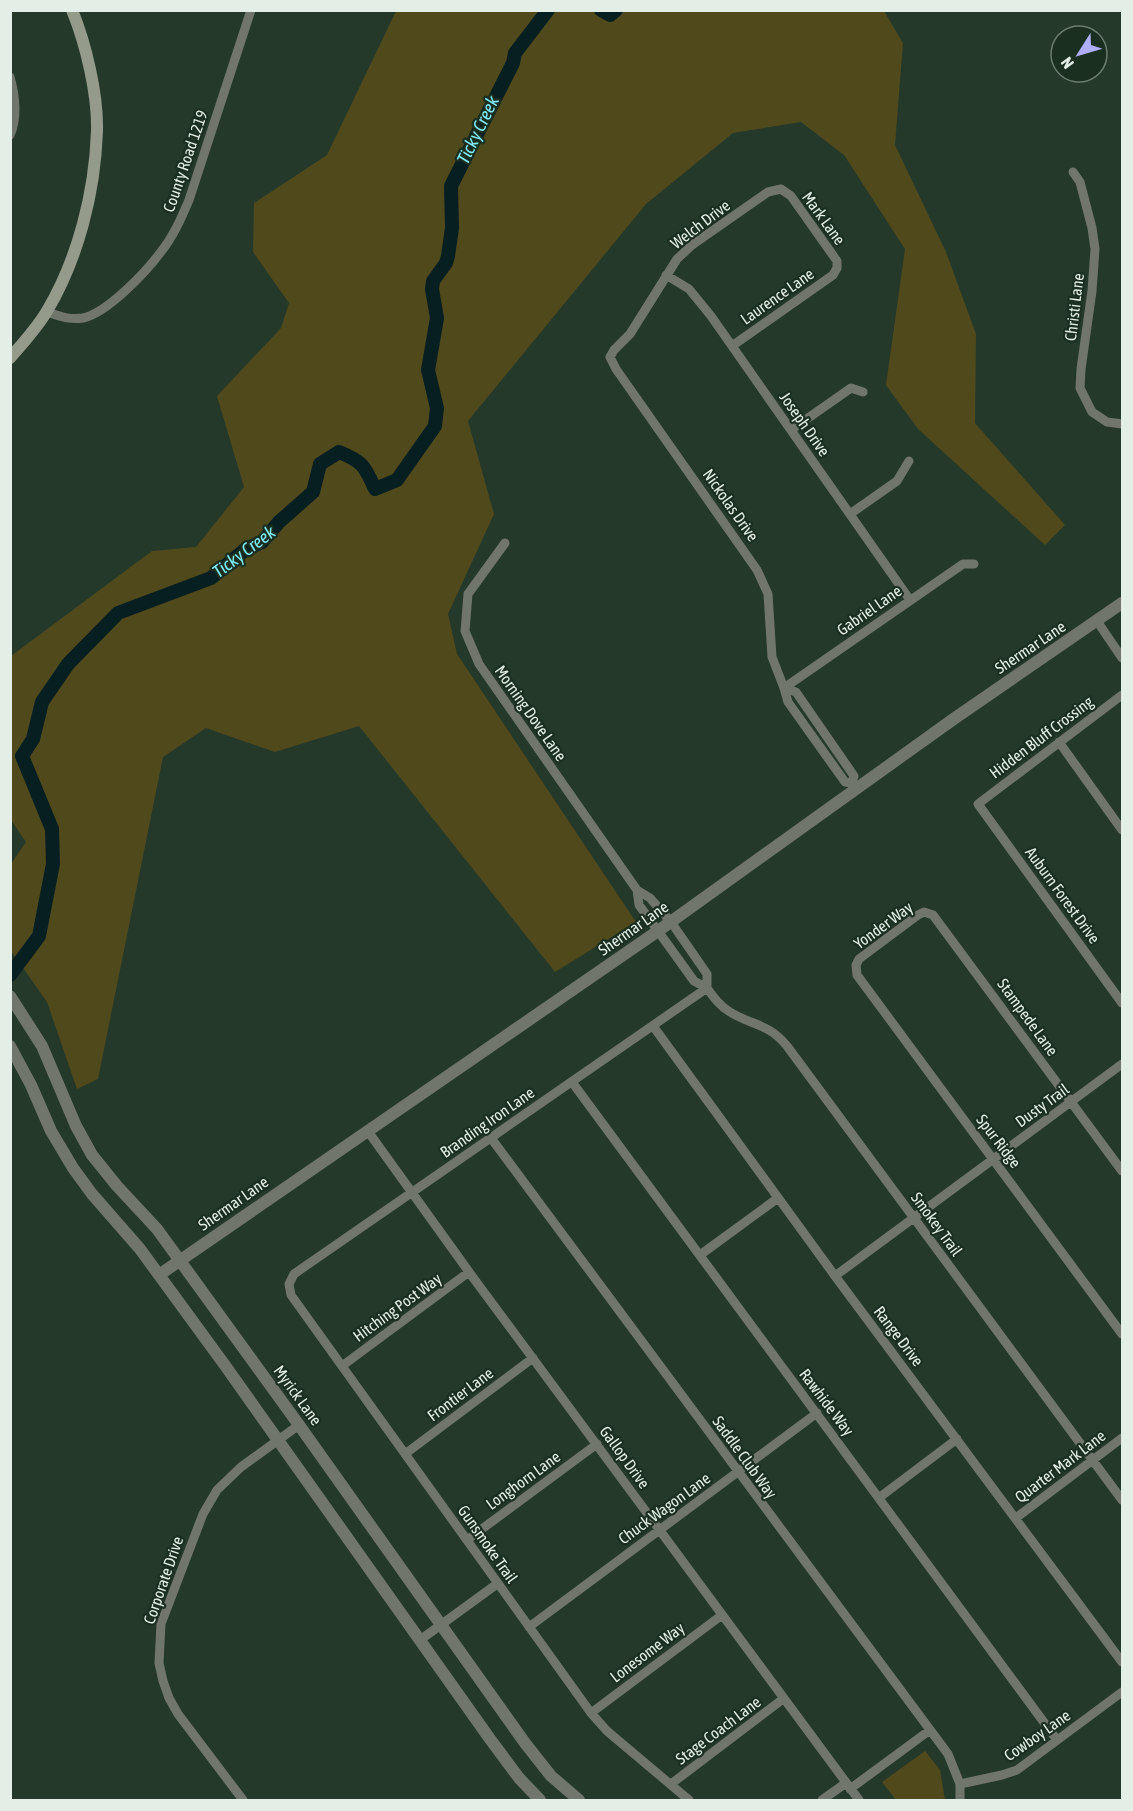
<svg xmlns="http://www.w3.org/2000/svg" width="1133" height="1811" viewBox="0 0 1133 1811" font-family="'Asap Condensed',sans-serif">
	<rect width="100%" height="100%" fill="#25392b"/>
	<path fill="#50491b" d="M396,11h488l19,32 -8,102 51,107 30,82 -1,89 90,102 -20,20 -127,-116 -32,-44 19,-136 -61,-94 -43,-33 -68,11 -87,71 -178,217 26,93 -46,100 9,40 179,268 -81,50 -196,-246 -84,26 -69,-24 -43,29 -65,322 -21,10 -30,-87 -36,-51v-87l15,-22 -15,-22v-164l141,-105 44,-4 48,-60 -27,-91 64,-68 8,-25 -36,-51 1,-49 73,-48z
		M925,1751l15,19 5,30h-49l-14,-18z"/>
	<g fill="none" stroke-linecap="round" stroke-linejoin="round">
		<path stroke="#081f22" stroke-width="14" d="M601,10l9,5 6,-5
			M10,975l29,-39 14,-72 -1,-35 -30,-73 11,-17 9,-37 26,-38 50,-51 93,-35 35,-29 16,-7 17,-20 34,-30 7,-28 19,-12c23,9 26,14 36,37l22,-9 38,-54 2,-18 -9,-38 9,-52 -5,-29 1,-8 13,-18 2,-7 4,-28 -1,-42 62,-123 2,-10 33,-43"/>
		<path stroke="#71766c" stroke-width="9" d="M10,77c5,17 8,41 0,58
			M1073,172l7,10 12,46 3,21 -3,42 -11,78 -1,19 12,24 15,10 15,2
			M666,275l23,14 22,27 199,284
			M47,312c12,4 22,8 36,6 24,-5 62,-45 77,-65 13,-16 21,-34 29,-53l62,-190
			M732,346l101,-71 4,-7v-7l-46,-65 -10,-7 -13,3 -76,53 -15,14 -47,75 -16,16 -4,7 6,12 141,201 11,24 4,63 12,31 4,14 57,80 7,1 3,5
			M791,430l60,-42 12,4
			M850,514l47,-33 12,-20
			M505,543l-37,51 -3,37 14,33 158,226 13,8 21,24 36,52v14l-13,-7 -36,-50 -19,-26 -2,-15
			M1097,621l25,37
			M784,688l179,-124h11
			M784,688l12,4 58,84 -2,7
			M1122,695l-144,109 144,199
			M1059,742l63,88
			M653,1026l182,250 287,386
			M572,1082l485,658
			M367,1130l102,142 390,528
			M491,1138l457,616 12,30v16
			M1122,1171l-189,-256 -9,-3 -6,3 -59,44 -3,6 1,10 265,359
			M700,1255l78,-57
			M835,1276l287,-212
			M342,1366l127,-94
			M405,1454l128,-96
			M880,1497l77,-58
			M1016,1518l106,-80
			M467,1540l130,-96
			M529,1627l288,-214
			M420,1640l77,-56
			M591,1713l131,-98
			M671,1784l112,-85
			M960,1784l42,-9 15,-5 105,-78
			M850,1789l80,-59
			M243,1800l-65,-86 -9,-16 -6,-17 -4,-18 2,-39 42,-110 14,-24 24,-23 58,-42
			M689,1800l-82,-69 -16,-18 -300,-418 -2,-11 5,-10 413,-286c7,10 13,18 23,24 23,14 38,11 57,34l335,454
			M822,1800l24,-17"/>
		<path stroke="#71766c" stroke-width="12" d="M10,996l32,50 34,80 16,29 25,31 40,43 142,196 226,318 26,33 28,24
			M10,1046l21,39 20,46 22,37 19,26 48,55 84,115 266,375 29,39 21,22
			M159,1275l499,-344 297,-213 167,-115"/>
		<path stroke="#949b8b" stroke-width="12" d="M10,358c13,-15 27,-30 37,-47 31,-52 48,-119 50,-180 1,-36 -11,-87 -25,-121"/>
	</g>
	<g text-anchor="middle" stroke-width="4.5" stroke-linejoin="round" paint-order="stroke">
		<g font-size="16" fill="#e3efe6" stroke="#1b2f21">
			<text transform="translate(185 161) rotate(-71)" y="6">County Road 1219</text>
			<text transform="translate(824 218) rotate(54)" y="6">Mark Lane</text>
			<text transform="translate(700 224) rotate(-37)" y="6">Welch Drive</text>
			<text transform="translate(777 296) rotate(-35)" y="6">Laurence Lane</text>
			<text transform="translate(1074 307) rotate(-83)" y="6">Christi Lane</text>
			<text transform="translate(805 424) rotate(55)" y="6">Joseph Drive</text>
			<text transform="translate(731 505) rotate(55)" y="6">Nickolas Drive</text>
			<text transform="translate(869 610) rotate(-35)" y="6">Gabriel Lane</text>
			<text transform="translate(1030 647) rotate(-34)" y="6">Shermar Lane</text>
			<text transform="translate(531 713) rotate(55)" y="6">Morning Dove Lane</text>
			<text transform="translate(1041 737) rotate(-37)" y="6">Hidden Bluff Crossing</text>
			<text transform="translate(1063 895) rotate(54)" y="6">Auburn Forest Drive</text>
			<text transform="translate(883 925) rotate(-36)" y="6">Yonder Way</text>
			<text transform="translate(633 928) rotate(-35)" y="6">Shermar Lane</text>
			<text transform="translate(1028 1017) rotate(54)" y="6">Stampede Lane</text>
			<text transform="translate(1042 1105) rotate(-36)" y="6">Dusty Trail</text>
			<text transform="translate(487 1122) rotate(-35)" y="6">Branding Iron Lane</text>
			<text transform="translate(999 1141) rotate(53)" y="6">Spur Ridge</text>
			<text transform="translate(233 1203) rotate(-35)" y="6">Shermar Lane</text>
			<text transform="translate(937 1224) rotate(54)" y="6">Smokey Trail</text>
			<text transform="translate(397 1307) rotate(-36)" y="6">Hitching Post Way</text>
			<text transform="translate(899 1336) rotate(53)" y="6">Range Drive</text>
			<text transform="translate(460 1394) rotate(-37)" y="6">Frontier Lane</text>
			<text transform="translate(298 1395) rotate(54)" y="6">Myrick Lane</text>
			<text transform="translate(827 1402) rotate(53)" y="6">Rawhide Way</text>
			<text transform="translate(625 1457) rotate(54)" y="6">Gallop Drive</text>
			<text transform="translate(745 1457) rotate(54)" y="6">Saddle Club Way</text>
			<text transform="translate(1060 1466) rotate(-37)" y="6">Quarter Mark Lane</text>
			<text transform="translate(523 1480) rotate(-36)" y="6">Longhorn Lane</text>
			<text transform="translate(664 1508) rotate(-36)" y="6">Chuck Wagon Lane</text>
			<text transform="translate(488 1544) rotate(55)" y="6">Gunsmoke Trail</text>
			<text transform="translate(163 1580) rotate(-71)" y="6">Corporate Drive</text>
			<text transform="translate(647 1652) rotate(-37)" y="6">Lonesome Way</text>
			<text transform="translate(718 1730) rotate(-37)" y="6">Stage Coach Lane</text>
			<text transform="translate(1037 1735) rotate(-35)" y="6">Cowboy Lane</text>
		</g>
		<g font-size="18" font-style="italic" fill="#81eefb" stroke="#1b2f21">
			<text transform="translate(478 130) rotate(-64)" y="6">Ticky Creek</text>
			<text transform="translate(244 552) rotate(-37)" y="6">Ticky Creek</text>
		</g>
	</g>
	<rect width="1133" height="1811" fill="none" stroke="#e3efe6" stroke-width="24"/>
	<g transform="translate(1079 54) rotate(233)"><circle r="28" fill="#1b2f21" stroke="#6b7c70" stroke-width="1.5"/>
	<path d="M0-4.5L10 22L0 15L-10 22Z" fill="#afaefa"/>
	<text y="-9" font-size="16" font-weight="bold" text-anchor="middle" fill="#e3efe6">N</text>
	</g>
</svg>
